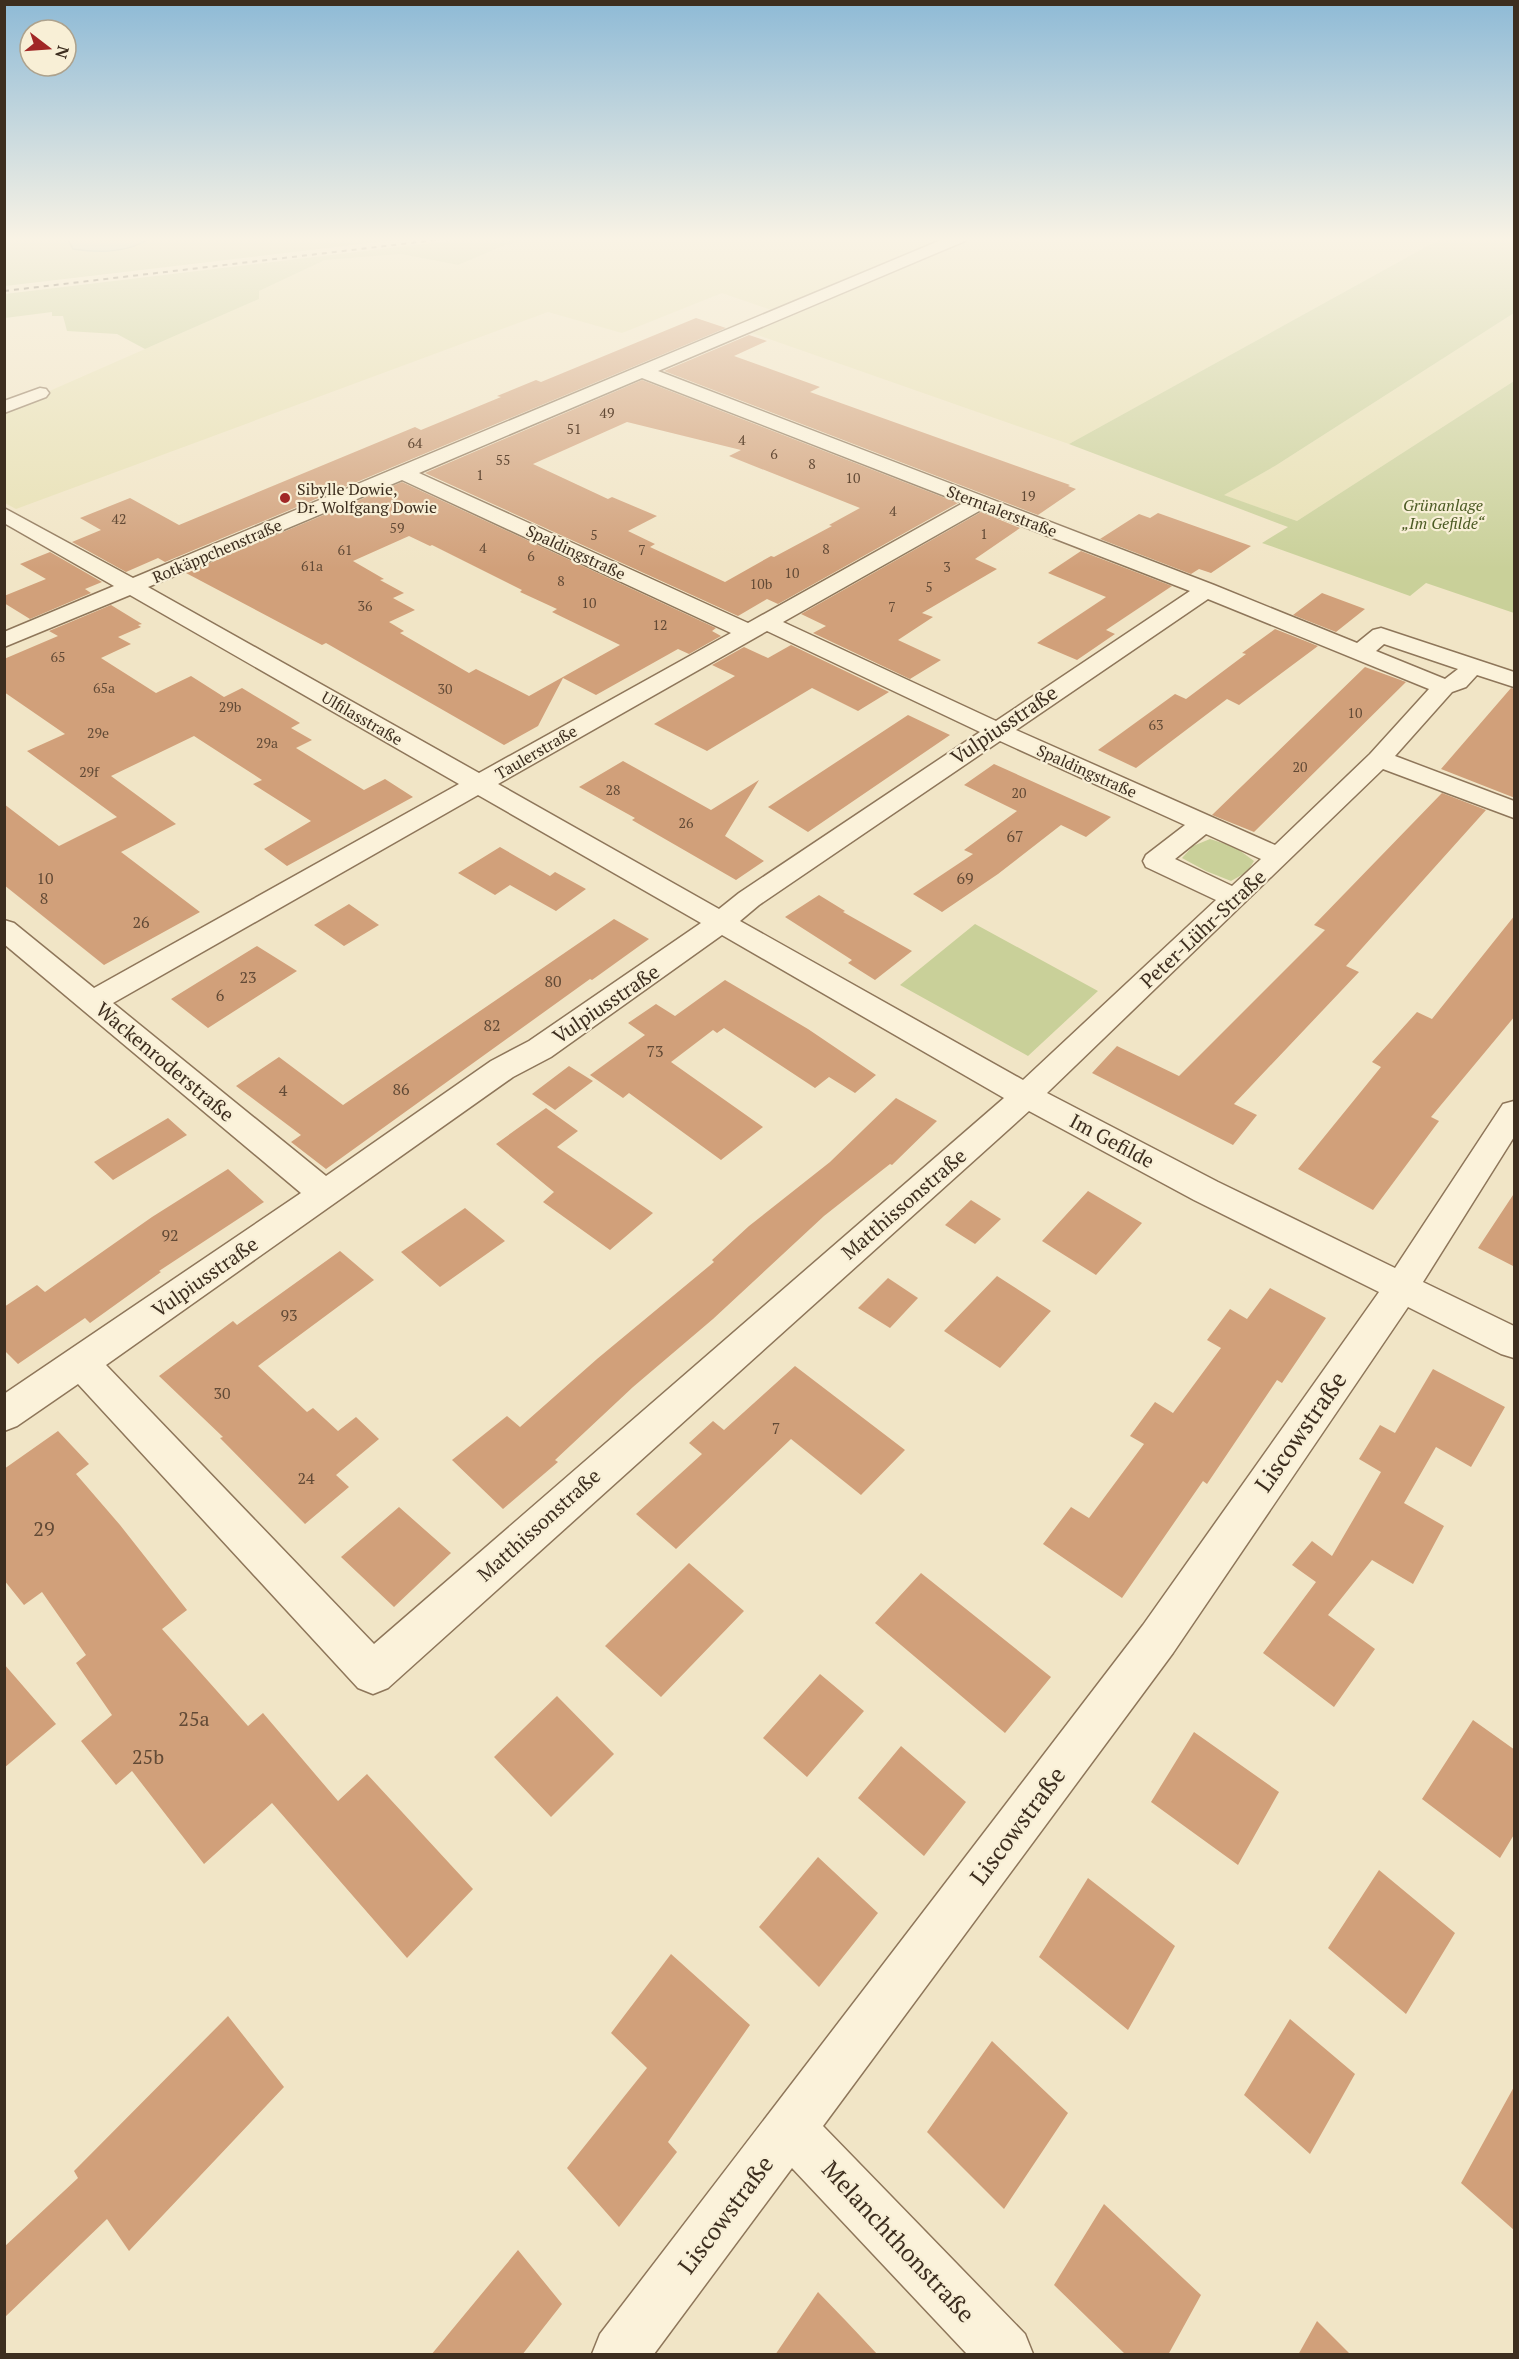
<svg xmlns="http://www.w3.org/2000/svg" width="1519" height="2359" viewBox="0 0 1519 2359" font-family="'PT Serif',serif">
	<rect width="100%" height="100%" fill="#f1e5c6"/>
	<path fill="#e7e0b3" d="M529,238h420l-175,73 -52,-18 -100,40 -74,-21 -532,197 -11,-6 -1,-92 255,-112v-8l66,-31 76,-6 57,11 45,-19z
		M975,238h467l-373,206 -317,-111z
		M1514,313v68l-217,140 -74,-26 52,-29z"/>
	<path fill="#c9d099" d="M5,238h407l-407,48z
		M473,238h56l-26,8 -45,19 -57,-11 -76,6 -66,31v8l-114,50 -28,-15 -50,-3 -4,-15h-11v-4l-47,6v-24z
		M1442,238h72v75l-239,153 -51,29 73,26 217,-140v232l-88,-30 -16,13 -148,-53 26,-16 -219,-83z
		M1210,839l25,8 19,14 -7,11 -16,9 -25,-10 -24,-13 11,-12z
		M975,924l123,67 -70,65 -128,-71z"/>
	<path fill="#a8c4bc" stroke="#6d948b" stroke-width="1.5" d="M67,238l52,2 31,-2c-22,15 -52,15 -77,11z"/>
	<path fill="#d1a07a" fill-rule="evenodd" d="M696,318l30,10 -561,234 -7,-4 -32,14 -54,-30 29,-12 -21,-12 50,-20 49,27 236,-98 6,3 80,-33 -4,-1 39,-16 5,2z
		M749,335l18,6 -33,15 86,31 -10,5 260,93 -2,1 8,3 -38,26 -374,-144z
		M642,380l316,123 -180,101 -11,-5 -29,17 -313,-143zM627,422l114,28 -12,6 131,52 -31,17 3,1 -58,31 -3,-1 -46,26 -75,-35 5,-3 -27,-13 29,-15 -45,-19 -4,2 -75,-35z
		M402,482l314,146 -4,3 9,5 -32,18 -11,-5 -82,46 -33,-17 -25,48 -34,19 -178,-102 -4,2 -136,-72zM409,536l21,10 2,-1 90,45 -2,2 37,17 -5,3 68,33 -91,51 -53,-27 -7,4 -69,-40 4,-2 -15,-9 26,-12 -22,-12 11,-5 -24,-13 4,-1 -31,-18z
		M981,512l39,16 -45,31 22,10 -75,44 11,4 -35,23 43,20 -31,19 -97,-46 13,-7 -25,-12z
		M1158,513l93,33 -40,27 -12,-4 -8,5 -91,-35 39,-25 11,4z
		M1081,551l91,35 -66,44 9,4 -38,26 -40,-17 69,-46 -58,-24z
		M50,552l52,30 -17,7 6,4 -61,26 -26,-16v-7l42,-17 -26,-15z
		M1322,593l43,16 -29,23 -43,-17z
		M111,605l31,19 -4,1 3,2 -23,10 13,7 -30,14 55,35 35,-17 33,21 18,-9 58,35 -9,5 21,12 -16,8 68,42 21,-11 28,18 -126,69 -23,-17 47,-28 -58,-37 9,-4 -68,-44 -83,40 65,48 -55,28 79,60 -96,53 -100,-80v-81l55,42 58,-29 -90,-66 38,-17 -61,-42v-33l54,-23 -9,-5z
		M1275,629l43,17 -79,59 -12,-6 -91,69 -38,-18 77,-56 11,5 60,-45 -4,-1z
		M791,645l98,47 -31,19 -46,-23 -105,63 -53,-27 81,-48 -23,-11 32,-18 24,11z
		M1365,667l41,15 -152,150 -42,-17z
		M1511,688l4,1v109l-74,-29z
		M908,715l42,20 -142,97 -40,-25z
		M623,761l88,49 48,-30 -34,56 39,25 -28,19 -104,-60 3,-2 -56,-31z
		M994,764l117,53 -25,20 -25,-12 -63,49 -56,38 -29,-18 60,-40 -9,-4 53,-39 -53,-26z
		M1442,793l44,17 -140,156 13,6 -125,132 23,11 -24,30 -141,-72 25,-27 62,30 146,-146 -11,-5z
		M500,847l50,29 5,-4 31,17 -30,22 -46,-26 -15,10 -37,-22z
		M819,895l26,16 -2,1 69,39 -37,29 -27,-17 4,-3 -67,-43z
		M349,904l30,21 -35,21 -30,-21z
		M1515,915v101l-84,101 8,4 -66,89 -75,-41 83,-102 -9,-5 45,-50 15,7z
		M614,919l35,20 -57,41 -2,-1 -264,190 -35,-27 10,-7 -65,-49 43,-29 64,48z
		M257,946l40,25 -89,57 -37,-29z
		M725,980l83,49 68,46 -21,18 -26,-16 -14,11 -91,-60 -7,5 -4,-3 -42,32 92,65 -42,33 -92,-67 -6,5 -33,-23 55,-40 -17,-12 28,-19 19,12z
		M569,1066l24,15 -38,29 -23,-16z
		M896,1098l41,23 -45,44 -2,-1 -66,52 -111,103 -80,68 -78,73 3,2 -55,47 -51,-49 55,-44 13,11 77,-68 117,-97 -2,-2 37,-34 81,-64z
		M546,1108l32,23 -21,16 96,66 -43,37 -67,-48 11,-10 -58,-48z
		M168,1118l19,17 -74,45 -19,-18z
		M228,1169l36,33 -105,69 2,1 -71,51 -5,-5 -67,46 -14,-14v-43l33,-22 8,7 107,-75z
		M1088,1191l54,32 -46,52 -54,-34z
		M1515,1192v75l-37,-19z
		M971,1200l30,19 -26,25 -30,-19z
		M465,1208l40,33 -65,46 -39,-35z
		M340,1251l34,29 -116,86 49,46 6,-4 25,23 18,-14 23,22 -43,36 13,12 -44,37 -85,-86 3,-1 -64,-61 74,-55 4,4z
		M997,1276l54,35 -51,57 -56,-37z
		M888,1278l30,20 -28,30 -32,-20z
		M1270,1288l56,30 -44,65 -5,-3 -70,104 -4,-3 -81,117 -79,-54 28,-37 18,11 55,-74 -14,-8 25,-34 18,11 48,-65 -14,-8 23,-31 17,10z
		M795,1366l110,84 -44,45 -70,-56 -115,110 -40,-35 66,-60 -13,-11 24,-22 11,9z
		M1433,1369l72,38 -34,60 -35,-20 -32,56 40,23 -31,58 -41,-24 -44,55 47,34 -41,58 -71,-54 53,-71 -24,-17 20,-24 20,15 49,-84 -22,-13 21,-34 15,8z
		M58,1431l31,33 -13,10 44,51 67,85 -25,19 86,97 15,-13 75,88 29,-27 106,115 -66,69 -135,-155 -68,61 -72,-93 -16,14 -35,-44 31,-26 -36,-52 10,-8 -44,-63 -18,13 -20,-25v-111z
		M399,1507l52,46 -57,54 -53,-50z
		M689,1563l55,48 -83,86 -56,-51z
		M921,1573l130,104 -46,56 -130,-110z
		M4,1664l52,60 -52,44z
		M820,1674l44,37 -57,66 -44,-39z
		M557,1696l57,58 -63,63 -57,-60z
		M1473,1720l42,30v83l-15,25 -78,-59z
		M1194,1732l85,60 -41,73 -87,-63z
		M901,1746l65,56 -42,54 -66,-58z
		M818,1857l60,56 -59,74 -60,-60z
		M1379,1870l76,63 -49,81 -78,-66z
		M1088,1878l87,68 -47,84 -89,-73z
		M671,1954l79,71 -82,117 9,10 -58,75 -52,-59 80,-100 -36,-35z
		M228,2016l56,71 -155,164 -22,-32 -103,99v-71l74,-69 -4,-7z
		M1290,2019l65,55 -45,80 -66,-59z
		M992,2041l76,72 -64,96 -77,-77z
		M1515,2085v146l-54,-48z
		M1104,2204l97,91 -33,60h-42l-72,-70z
		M518,2250l44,54 -40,51h-91z
		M818,2292l28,29 32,34h-103z
		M1317,2321l34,34h-53z"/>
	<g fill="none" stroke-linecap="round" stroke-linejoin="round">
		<defs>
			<path id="minor" d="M946,238h21l-2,3 -307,130 556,214 143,58 16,-13 8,-2 133,44v15l-37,-12 -11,12 -14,5 -57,64 119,45v17l-131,-49 -336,324 171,89 177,86 108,-164 11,-3v36l-91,145 91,44v32l-13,-4 -93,-47 -235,346 -350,473 202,208 8,20h-66l-175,-186 -138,186h-62l8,-20 543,-709 236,-333 -185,-92 -165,-89 -641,577 -15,6 -15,-6 -280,-304 -61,42 -13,5v-37l297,-201 -297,-249v-24l10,3 80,65 365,-204 -329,-189 -126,52v-15l110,-46 -110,-63v-15l129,70zM642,378l321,125 -215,120 -329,-150zM402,480l329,153 -252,140 -331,-186zM981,510l209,81 -194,130 -213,-99zM1208,599l221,90 -59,65 -95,91 -259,-115zM767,631l213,101 -241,161 -20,16 -221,-125zM1384,644l74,25 -13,10 -69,-28zM1000,741l185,84 -39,30 -3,6 3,6 70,33 -193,180 -283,-159 19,-16zM478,795l223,128 -172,118 -38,20 -165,115 -213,-173zM1206,834l55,25 -29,27 -57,-27zM722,935l282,163 -630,546 -268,-279 407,-288 38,-20z
				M40,388l6,1 3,4 -3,4 -42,16v-12z"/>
		</defs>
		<use href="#minor" stroke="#8e765a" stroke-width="3"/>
		<use href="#minor" fill="#fbf2da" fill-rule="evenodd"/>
		<path stroke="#3d2e1f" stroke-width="2" stroke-dasharray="5 5" stroke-linecap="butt" d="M4,291l449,-53"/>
	</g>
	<linearGradient id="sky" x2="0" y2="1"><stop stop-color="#8ebad6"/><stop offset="0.42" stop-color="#f9f3e5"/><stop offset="1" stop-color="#f9f3e5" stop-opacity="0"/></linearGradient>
	<rect width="1519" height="569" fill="url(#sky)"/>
	<circle fill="#a12726" stroke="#f8efd6" stroke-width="2" cx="285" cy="498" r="6"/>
	<g text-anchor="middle" stroke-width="4.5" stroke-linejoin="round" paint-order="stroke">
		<g font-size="14" fill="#624a36">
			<text x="607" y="418">49</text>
			<text x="574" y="434">51</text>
			<text x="742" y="445">4</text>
			<text x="415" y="448">64</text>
			<text x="774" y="459">6</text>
			<text x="503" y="465">55</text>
			<text x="812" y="469">8</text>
			<text x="480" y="480">1</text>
			<text x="853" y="483">10</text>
			<text x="1028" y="501">19</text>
			<text x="893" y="516">4</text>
			<text x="119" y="524">42</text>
			<text x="397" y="533">59</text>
			<text x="984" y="539">1</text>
			<text x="594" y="540">5</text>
			<text x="483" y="553">4</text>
			<text x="826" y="554">8</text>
			<text x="345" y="555">61</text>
			<text x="642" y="555">7</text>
			<text x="531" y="561">6</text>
			<text x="312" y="571">61a</text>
			<text x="947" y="572">3</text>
			<text x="792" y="578">10</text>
			<text x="561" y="586">8</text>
			<text x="761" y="589">10b</text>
			<text x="929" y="592">5</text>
			<text x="589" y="608">10</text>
			<text x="365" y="611">36</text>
			<text x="892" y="612">7</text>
			<text x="660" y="630">12</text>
			<text x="58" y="662">65</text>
			<text x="104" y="693">65a</text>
			<text x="445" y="694">30</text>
			<text x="230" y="712">29b</text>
			<text x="1355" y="718">10</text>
			<text x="1156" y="730">63</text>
			<text x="98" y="738">29e</text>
			<text x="267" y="748">29a</text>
			<text x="1300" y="772">20</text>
			<text x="89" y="777">29f</text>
			<text x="613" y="795">28</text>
			<text x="1019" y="798">20</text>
			<text x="686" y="828">26</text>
		</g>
		<g font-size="16" fill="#3d2e1f" stroke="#f8efd6" text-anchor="start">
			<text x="297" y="495">Sibylle Dowie,<tspan x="297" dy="18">Dr. Wolfgang Dowie</tspan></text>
		</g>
		<g font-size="16" font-style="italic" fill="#4c5b24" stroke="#f8efd6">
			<text x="1443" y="511">Grünanlage<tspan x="1443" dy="18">„Im Gefilde“</tspan></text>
		</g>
		<g font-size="16" fill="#3d2e1f" stroke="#f8efd6">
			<text transform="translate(1002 511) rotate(21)" y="6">Sterntalerstraße</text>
			<text transform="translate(217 551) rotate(-23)" y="6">Rotkäppchenstraße</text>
			<text transform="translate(576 552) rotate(25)" y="6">Spaldingstraße</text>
			<text transform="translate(362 718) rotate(30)" y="6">Ulfilasstraße</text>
			<text transform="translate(536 752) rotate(-30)" y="6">Taulerstraße</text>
			<text transform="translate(1087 771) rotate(24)" y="6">Spaldingstraße</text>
		</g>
		<g font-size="16" fill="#624a36">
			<text x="1015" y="842">67</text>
			<text x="45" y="884">10</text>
			<text x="965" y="884">69</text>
			<text x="44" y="904">8</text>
			<text x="141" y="928">26</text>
			<text x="248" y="983">23</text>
			<text x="553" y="987">80</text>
			<text x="220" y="1001">6</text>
			<text x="492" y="1031">82</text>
			<text x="655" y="1057">73</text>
			<text x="401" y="1095">86</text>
			<text x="283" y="1096">4</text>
			<text x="170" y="1241">92</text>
			<text x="289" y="1321">93</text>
			<text x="222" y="1399">30</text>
			<text x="776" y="1434">7</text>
			<text x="306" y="1484">24</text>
		</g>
		<g font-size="20" fill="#3d2e1f" stroke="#f8efd6">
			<text transform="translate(1004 725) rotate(-34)" y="7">Vulpiusstraße</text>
			<text transform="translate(1203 929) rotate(-43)" y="7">Peter-Lühr-Straße</text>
			<text transform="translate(606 1004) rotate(-34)" y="7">Vulpiusstraße</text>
			<text transform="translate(165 1062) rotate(40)" y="7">Wackenroderstraße</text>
			<text transform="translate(1112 1141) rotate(28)" y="7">Im Gefilde</text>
			<text transform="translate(904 1204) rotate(-41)" y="7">Matthissonstraße</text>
			<text transform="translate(205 1277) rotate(-35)" y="7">Vulpiusstraße</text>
			<text transform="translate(539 1525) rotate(-42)" y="7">Matthissonstraße</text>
		</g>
		<g font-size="20" fill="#624a36">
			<text x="44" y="1536">29</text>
			<text x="194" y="1726">25a</text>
			<text x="148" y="1764">25b</text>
		</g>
		<g font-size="24" fill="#3d2e1f" stroke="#f8efd6">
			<text transform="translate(1301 1432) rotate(-55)" y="8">Liscowstraße</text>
			<text transform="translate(1018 1826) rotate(-53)" y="8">Liscowstraße</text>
			<text transform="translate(726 2215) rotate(-53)" y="8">Liscowstraße</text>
			<text transform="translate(898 2242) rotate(47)" y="8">Melanchthonstraße</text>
		</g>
	</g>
	<rect width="1519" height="2359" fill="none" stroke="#3d2e1f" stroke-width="12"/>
	<g transform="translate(48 48) rotate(107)"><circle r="28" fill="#f8efd6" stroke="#ada28d" stroke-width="1.5"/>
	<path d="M0-4.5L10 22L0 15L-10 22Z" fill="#a12726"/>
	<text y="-9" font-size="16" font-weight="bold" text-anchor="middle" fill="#3d2e1f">N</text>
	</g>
</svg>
